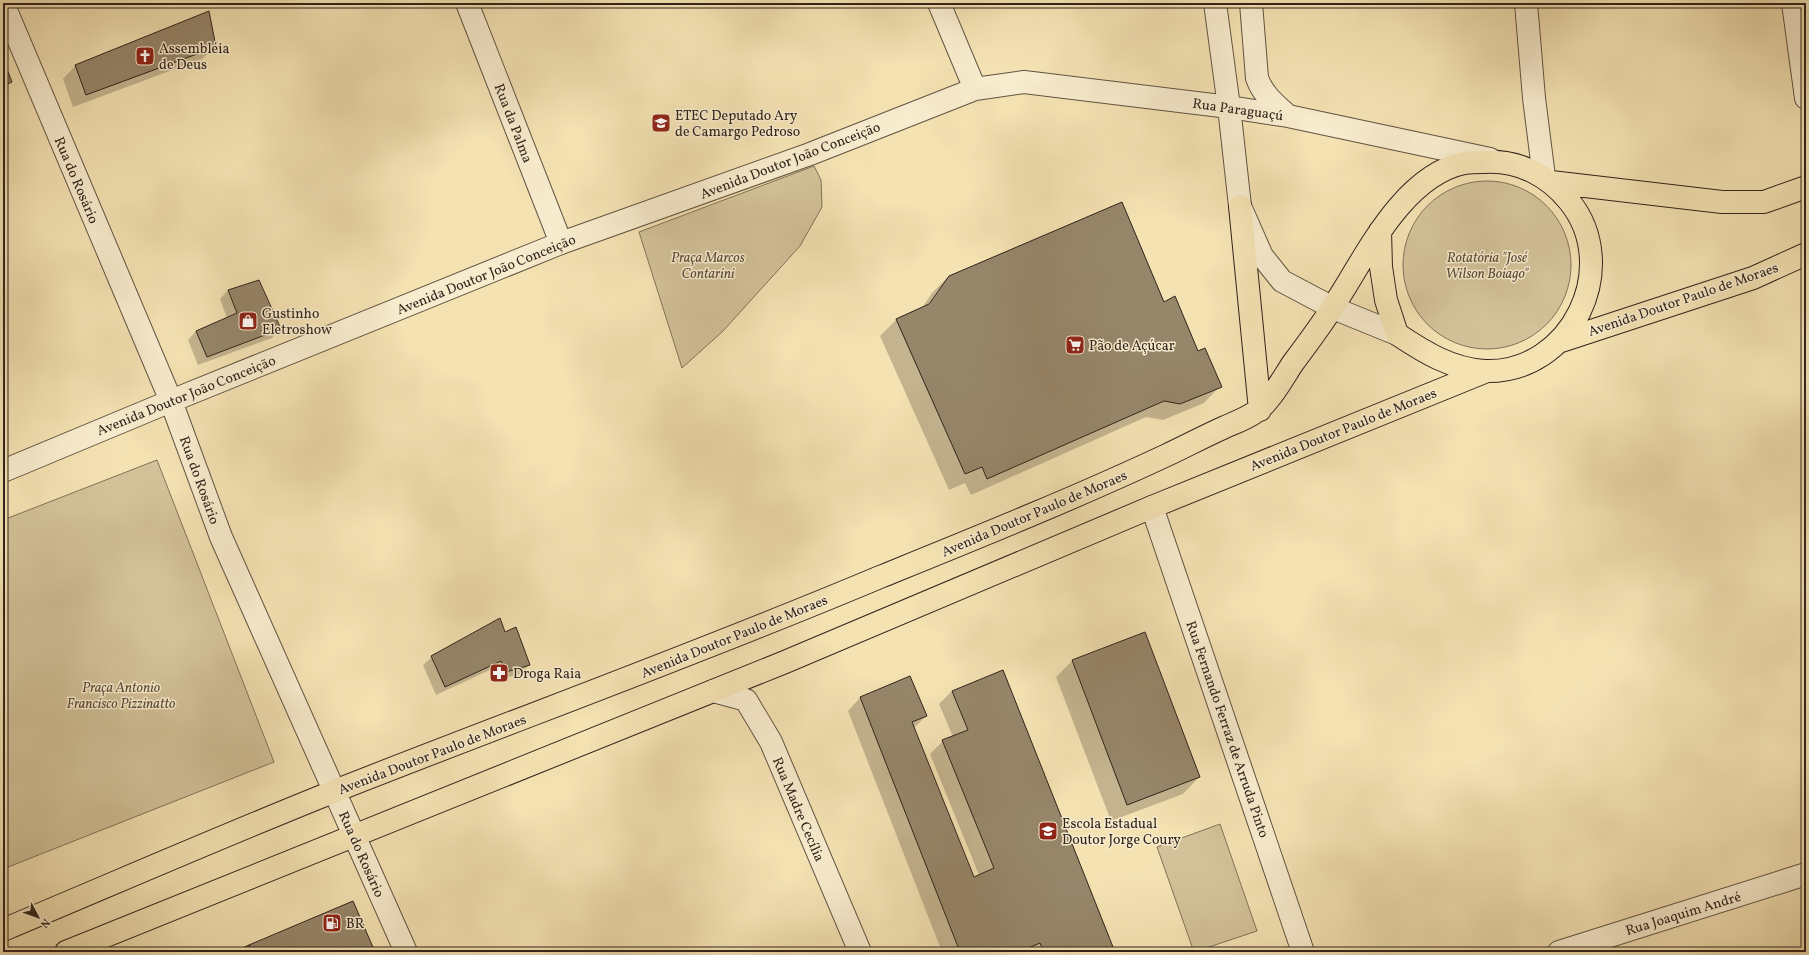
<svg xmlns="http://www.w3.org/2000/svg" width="1809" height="955" viewBox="0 0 1809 955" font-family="Vollkorn,serif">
	<rect width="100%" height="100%" fill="#f4e2b3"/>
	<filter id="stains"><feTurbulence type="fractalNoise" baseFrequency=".005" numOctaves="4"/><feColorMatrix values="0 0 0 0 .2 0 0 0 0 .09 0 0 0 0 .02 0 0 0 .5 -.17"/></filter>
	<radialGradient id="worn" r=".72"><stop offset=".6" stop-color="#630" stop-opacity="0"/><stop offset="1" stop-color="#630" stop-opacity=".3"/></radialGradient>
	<path fill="#d3c299" stroke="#82725a" d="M814,166l7,14 1,27 -22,39 -77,85 -41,37 -43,-136z
		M1403 265a84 84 0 1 1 168 0a84 84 0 1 1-168 0Z
		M157,460l117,302 -271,107v-349z
		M1220,824l37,107 -63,21 -37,-105z"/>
	<path fill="#0003" fill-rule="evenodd" d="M215,47l-13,12 -129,48 -10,-28 12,-13z
		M949,276l214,27 57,83 -16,17 -41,17 -17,-3 -175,78 -6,-12 -16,7 -69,-154 17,-17 25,-11 10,-15zM939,289h2l-14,19 -1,-1z
		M258,281l22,48 -8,9 -74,27 -10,-25 8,-9 31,-13 -7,-19 8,-9z
		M504,634l25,31 -9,9 -22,6 -6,-11 -56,26 -13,-30 9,-8z
		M1073,660l126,117 -16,17 -72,27 -55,-144z
		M910,678l16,38 -12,12 59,150 6,-3 -49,-121 13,-13 10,-4 -14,-33 13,-13 162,261h-172l-94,-241 12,-13z"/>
	<path fill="#96866a" stroke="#30231b" d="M209,11l7,36 -130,48 -11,-30z
		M3,59l9,23 -9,4z
		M1122,202l42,100 11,-6 23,55 7,-3 17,39 -42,17 -16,-3 -177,78 -5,-12 -17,7 -69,-155 33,-15 20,-28z
		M259,280l22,49 -74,28 -11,-26 41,-18 -9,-23z
		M500,618l5,14 11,-5 14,38 -24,7 -5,-11 -56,26 -14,-31z
		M1145,632l55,145 -73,28 -55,-145z
		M1003,670l112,282h-71l-4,-9 -21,9h-59l-100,-255 50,-21 17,40 -15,6 62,155 20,-9 -52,-128 26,-10 -16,-39z
		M353,901l22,51h-123l-3,-7z
		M249,945l3,7h-19z"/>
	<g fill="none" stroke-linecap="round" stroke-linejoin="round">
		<defs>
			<path id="minor" d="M3,3l168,398 50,136 185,415
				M467,3l94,240
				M939,3l36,86
				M1215,3l14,104 11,99 22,50 20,25 51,27 64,26
				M1251,3l6,75c6,17 18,26 31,38
				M1526,3l8,95 10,79
				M1793,3l13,95
				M3,471l168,-70 390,-158 249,-89 165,-65 49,-7 205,25 59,9 202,43
				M1152,507l151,445
				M713,691l33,9 25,42 89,210
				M1559,952l247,-78"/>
			<path id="major" d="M1551,182l171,20h42l42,-15
				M1240,206l20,204
				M1558,342l195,-64 53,-24
				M3,930c112,-47 224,-96 337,-141 180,-71 362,-137 540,-212 96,-39 193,-78 287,-122 19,-9 38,-19 58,-28 9,-4 20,-8 29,-14 15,-9 29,-35 39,-50 15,-20 30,-40 43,-61 31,-48 67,-126 128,-139 7,-1 14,-1 21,-1 33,-2 63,13 84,39 54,66 2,173 -84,170 -34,-2 -61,-19 -88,-37l-11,-34 -5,-33 -1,-36
				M66,952l719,-290 367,-155 335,-136"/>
		</defs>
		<use href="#minor" stroke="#615341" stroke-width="24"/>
		<use href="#major" stroke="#30231b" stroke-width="24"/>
		<use href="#minor" stroke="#f8ecce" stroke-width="22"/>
		<use href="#major" stroke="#f4e2b3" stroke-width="22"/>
	</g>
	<defs>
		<symbol id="church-square" viewBox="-11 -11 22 22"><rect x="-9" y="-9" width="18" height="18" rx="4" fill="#8f2418" stroke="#f8ecce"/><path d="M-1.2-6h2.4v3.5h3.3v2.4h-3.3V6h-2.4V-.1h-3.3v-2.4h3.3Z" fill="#fff"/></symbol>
		<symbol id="university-square" viewBox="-11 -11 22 22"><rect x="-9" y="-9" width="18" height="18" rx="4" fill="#8f2418" stroke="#f8ecce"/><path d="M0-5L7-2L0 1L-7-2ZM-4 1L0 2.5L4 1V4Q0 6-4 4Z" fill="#fff"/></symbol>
		<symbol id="shop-square" viewBox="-11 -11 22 22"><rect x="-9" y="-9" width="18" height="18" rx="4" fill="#8f2418" stroke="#f8ecce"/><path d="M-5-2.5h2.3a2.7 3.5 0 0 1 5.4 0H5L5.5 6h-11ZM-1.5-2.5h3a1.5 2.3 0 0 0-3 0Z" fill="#fff"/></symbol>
		<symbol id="supermarket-square" viewBox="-11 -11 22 22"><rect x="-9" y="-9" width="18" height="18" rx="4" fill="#8f2418" stroke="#f8ecce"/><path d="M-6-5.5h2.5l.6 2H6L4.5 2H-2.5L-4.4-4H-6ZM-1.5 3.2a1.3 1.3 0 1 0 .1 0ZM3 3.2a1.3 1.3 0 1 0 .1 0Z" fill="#fff"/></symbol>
		<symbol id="pharmacy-square" viewBox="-11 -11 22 22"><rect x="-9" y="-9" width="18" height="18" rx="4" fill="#8f2418" stroke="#f8ecce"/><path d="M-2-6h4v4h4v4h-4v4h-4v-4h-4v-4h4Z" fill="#fff"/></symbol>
		<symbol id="school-square" viewBox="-11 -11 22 22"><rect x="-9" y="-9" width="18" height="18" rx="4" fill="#8f2418" stroke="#f8ecce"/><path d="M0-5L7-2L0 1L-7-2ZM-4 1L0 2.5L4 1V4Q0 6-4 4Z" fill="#fff"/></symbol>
		<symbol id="fuel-square" viewBox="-11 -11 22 22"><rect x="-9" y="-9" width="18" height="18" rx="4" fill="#8f2418" stroke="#f8ecce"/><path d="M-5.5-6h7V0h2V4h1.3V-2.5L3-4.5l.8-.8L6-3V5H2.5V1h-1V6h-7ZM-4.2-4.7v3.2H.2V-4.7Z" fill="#fff"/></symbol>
	</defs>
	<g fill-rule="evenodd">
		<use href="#church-square" x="134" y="45" width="22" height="22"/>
		<use href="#university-square" x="650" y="112" width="22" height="22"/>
		<use href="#shop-square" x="237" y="310" width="22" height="22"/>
		<use href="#supermarket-square" x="1064" y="334" width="22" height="22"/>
		<use href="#pharmacy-square" x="488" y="662" width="22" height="22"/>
		<use href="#school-square" x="1037" y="820" width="22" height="22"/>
		<use href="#fuel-square" x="321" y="912" width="22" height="22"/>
	</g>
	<g text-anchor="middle" stroke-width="3" stroke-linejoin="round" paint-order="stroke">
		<g font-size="14" fill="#30231b" stroke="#f8ecce" text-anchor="start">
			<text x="159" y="53">Assembléia<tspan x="159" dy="16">de Deus</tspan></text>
			<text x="675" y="120">ETEC Deputado Ary<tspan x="675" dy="16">de Camargo Pedroso</tspan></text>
			<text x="262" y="318">Gustinho<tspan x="262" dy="16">Eletroshow</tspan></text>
			<text x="1089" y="350">Pão de Açúcar</text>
			<text x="513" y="678">Droga Raia</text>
			<text x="1062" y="828">Escola Estadual<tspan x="1062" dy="16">Doutor Jorge Coury</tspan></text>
			<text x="346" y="928">BR</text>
		</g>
		<g font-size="14" fill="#30231b" stroke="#f8ecce">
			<text transform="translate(1238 109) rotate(8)" y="5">Rua Paraguaçú</text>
			<text transform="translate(514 123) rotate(69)" y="5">Rua da Palma</text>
			<text transform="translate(790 160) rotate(-21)" y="5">Avenida Doutor João Conceição</text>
			<text transform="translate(77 180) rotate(67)" y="5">Rua do Rosário</text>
			<text transform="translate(486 274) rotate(-22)" y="5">Avenida Doutor João Conceição</text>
			<text transform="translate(1683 299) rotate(-19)" y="5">Avenida Doutor Paulo de Moraes</text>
			<text transform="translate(186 395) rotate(-22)" y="5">Avenida Doutor João Conceição</text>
			<text transform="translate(1343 429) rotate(-22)" y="5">Avenida Doutor Paulo de Moraes</text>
			<text transform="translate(200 480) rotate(70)" y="5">Rua do Rosário</text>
			<text transform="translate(1034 513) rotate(-23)" y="5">Avenida Doutor Paulo de Moraes</text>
			<text transform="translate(734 636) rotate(-22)" y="5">Avenida Doutor Paulo de Moraes</text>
			<text transform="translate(1228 729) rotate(71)" y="5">Rua Fernando Ferraz de Arruda Pinto</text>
			<text transform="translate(432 754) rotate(-21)" y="5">Avenida Doutor Paulo de Moraes</text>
			<text transform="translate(799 809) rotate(67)" y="5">Rua Madre Cecília</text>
			<text transform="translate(362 854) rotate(66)" y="5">Rua do Rosário</text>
			<text transform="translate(1683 913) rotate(-17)" y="5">Rua Joaquim André</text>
		</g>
		<g font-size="14" font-style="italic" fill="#594b3a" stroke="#f8ecce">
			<text x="708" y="262">Praça Marcos<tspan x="708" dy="16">Contarini</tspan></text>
			<text x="1487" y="262">Rotatória "José<tspan x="1487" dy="16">Wilson Boiago"</tspan></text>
			<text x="121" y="692">Praça Antonio<tspan x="121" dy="16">Francisco Pizzinatto</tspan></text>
		</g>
	</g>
	<rect width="1809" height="955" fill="none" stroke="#f4e2b3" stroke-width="16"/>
	<rect x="4" y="4" width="1801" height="947" fill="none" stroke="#30231b" stroke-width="2"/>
	<rect x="8" y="8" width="1793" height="939" fill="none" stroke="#30231b"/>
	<g transform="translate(38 917) rotate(131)" stroke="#f8ecce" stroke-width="3" paint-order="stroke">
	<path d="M0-3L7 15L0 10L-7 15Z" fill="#30231b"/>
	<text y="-6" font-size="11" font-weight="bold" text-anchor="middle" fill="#30231b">N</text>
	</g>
	<rect width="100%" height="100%" filter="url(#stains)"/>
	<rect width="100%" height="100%" fill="url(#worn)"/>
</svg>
